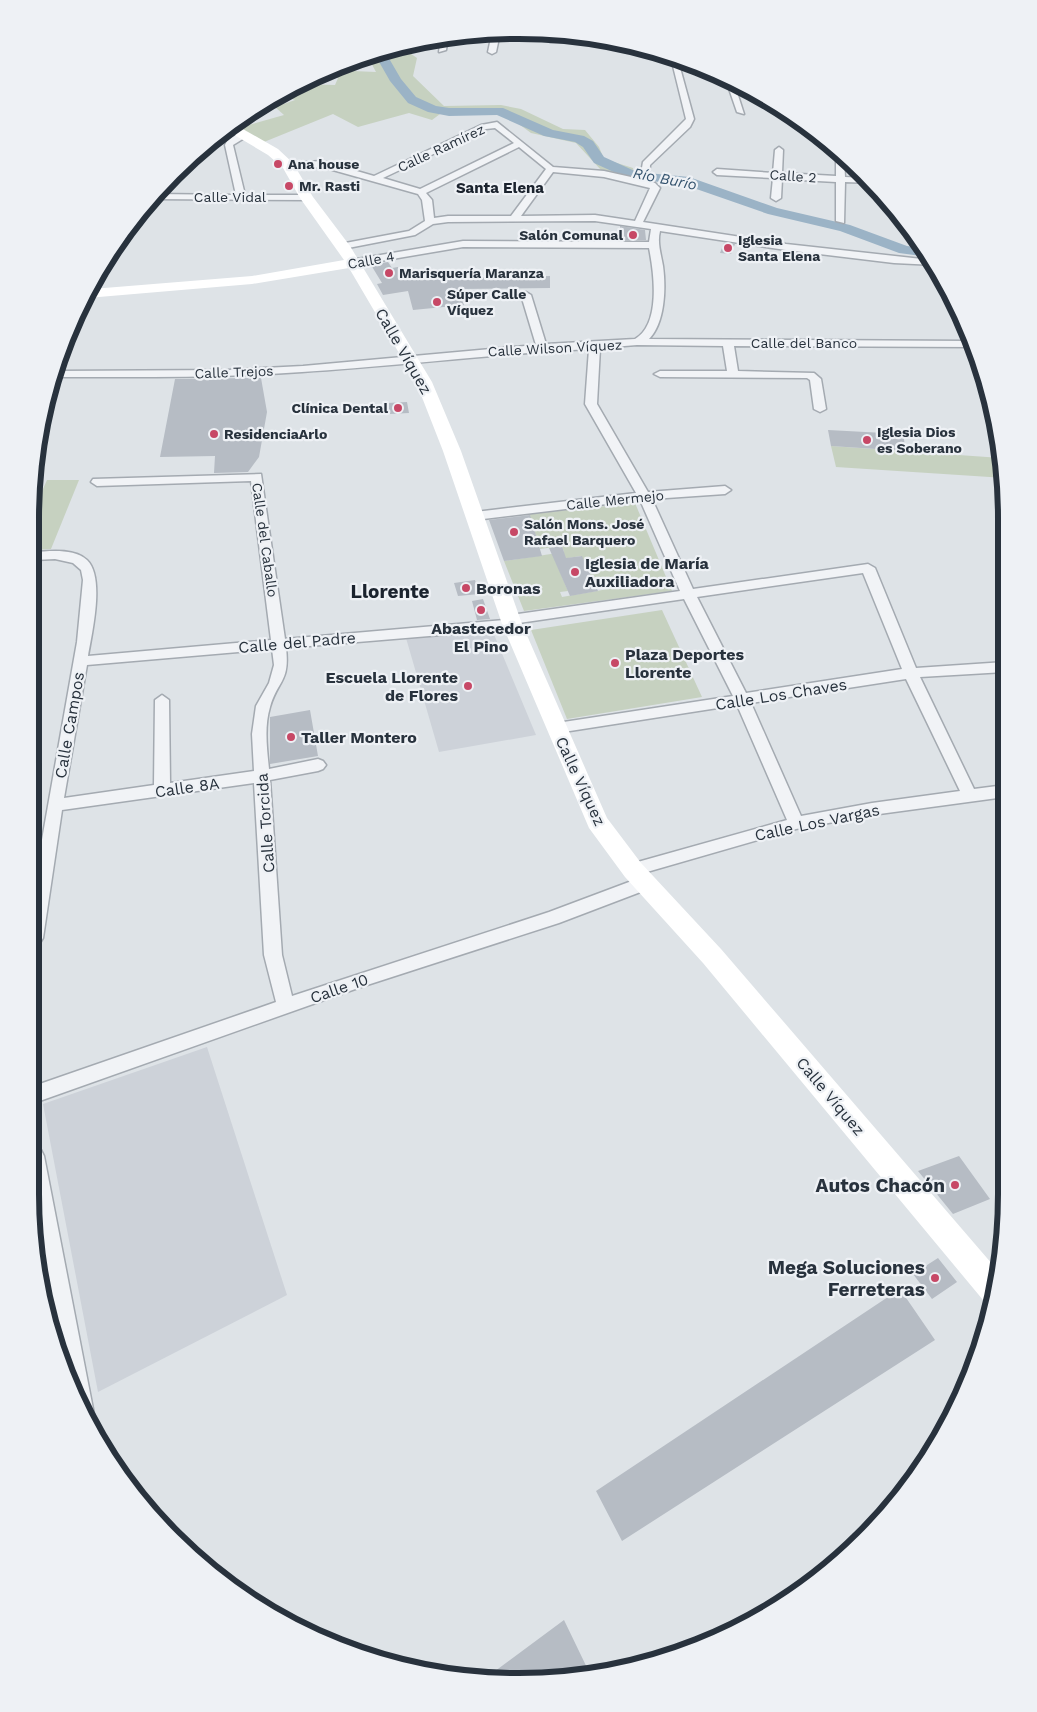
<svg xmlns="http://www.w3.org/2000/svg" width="1037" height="1712" viewBox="0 0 1037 1712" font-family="'Work Sans',sans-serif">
	<rect width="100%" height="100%" fill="#dee3e7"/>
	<path fill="#cdd2d9" d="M493,632l43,103 -97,17 -33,-114z
		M207,1047l80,248 -189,97 -55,-288z"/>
	<path fill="#c6d1c0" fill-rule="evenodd" d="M393,49h11l13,9 -4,18 31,30 57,-1 20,4 42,20 22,1 14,17 5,12 29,9 1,9 -33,-7 -25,-27 -45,-10 -23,-17 -14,-4 -54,2 -8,6 -23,-7 -51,14 -25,-13 -69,28 -26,-14 46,-13 -9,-8 20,-7 -17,-6 22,-10 35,1 3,-7 -20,-2 11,-6 47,2 -7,-13 -13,-1z
		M831,446l170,12 4,20 -169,-11z
		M47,480h32l-28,69 -17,1v-41z
		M635,503l37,88 -148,20 -20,-50 60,-9 -2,-6 -22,3 -11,-35zM581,556l15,31 10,-2 2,4 -46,8 -2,-5 8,-1 -13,-31z
		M662,610l40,87 -135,22 -36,-89z"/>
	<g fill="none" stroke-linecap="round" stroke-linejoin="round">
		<path fill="#9bb3c6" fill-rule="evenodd" d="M381,51l6,4 14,24 15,18 20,9 13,2h54l50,22 31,6 9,5 11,16 33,15 52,5 88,31 73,17 57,21 16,2 6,9 -30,-4 -59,-22 -72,-17 -86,-30 -53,-5 -35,-16 -11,-16 -8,-5 -31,-6 -47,-21 -48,1 -21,-4 -20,-9 -18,-22 -12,-21 -7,-6z"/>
	</g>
	<path fill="#b6bcc4" d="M620,226l25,4 1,10h-26z
		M724,243l11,1 -4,10 -11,-1z
		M388,262l4,6 6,-1 8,12 144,-3v12l-92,1 6,16 -51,5 -5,-19 -25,4 -6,-11 5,-1 -11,-18z
		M261,378l6,34 -8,45 -11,15 -34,1 1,-17 -55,1 15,-78z
		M407,402l2,11 -20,1 -2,-11z
		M828,430l75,4 3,17 -75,-5z
		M530,515l12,41 -38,5 -15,-41z
		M562,546l4,12 16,-2 16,35 -28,5 -21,-48z
		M475,580l4,14 -21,2 -4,-13z
		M483,599l7,20 -13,1 -5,-19z
		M310,710l8,46 -48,8v-47z
		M959,1156l31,43 -37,15 -35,-43z
		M938,1258l19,24 -25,17 -19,-25z
		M900,1289l35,51 -313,201 -26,-50z
		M564,1620l27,56 -73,6 -31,-5z"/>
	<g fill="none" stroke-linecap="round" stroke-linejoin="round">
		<defs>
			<path id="minor" d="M492,33h8l-4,19 -4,2 -4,-2z
				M448,36l-2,14 -7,2 2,-15z
				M586,37l16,3 -52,2 -4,-2 4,-2z
				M651,51l14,3 -11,1 -4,-2z
				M672,62l7,2 15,55 -4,8 -40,38 -1,16 6,2 5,5 -17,34 143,22 145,16 4,5 -41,-2 -108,-13 -126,-19c-3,12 1,23 3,35 3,22 2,57 -14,73l320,2 3,6 -238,-1 4,25 76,2 7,6 5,30 -6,3 -6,-3 -4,-29 -3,-2 -147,-1 -6,-3 6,-3h67l-4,-25 -86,-1 -37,3 -3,56 51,88 77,-6 6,4 -6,4 -73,5 41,90 175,-25 7,4 41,100 89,-6v10l-85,5 54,112 31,-4v12l-133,18 -76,14 -163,47 -6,-1 -2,-5 2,-5 160,-45 -50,-115 -180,28 -5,-1 -2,-4 2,-4 5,-1 176,-27 -49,-97 -165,24 -2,4 -5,2 -226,19c4,34 -8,32 -16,59 -6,20 -3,42 -1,62l49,-10 5,2 3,4 -3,4 -5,2 -48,9 12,175 10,41 257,-84 96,-36 6,2 2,5 -2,5 -92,35 -198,64 -327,116v-17l242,-84 -12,-47 -10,-172 -192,27 -19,128 -3,5 -6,2v-60l43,-243 6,-62 -2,-10 -8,-7 -18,-4 -21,1v-8c16,-1 40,-4 53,8 18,17 5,73 1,96l183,-16 -20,-159 -154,5 -6,-4 2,-3 168,-5 24,165 219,-19 7,-5 169,-24 -40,-91 -165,20 -6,-4 6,-4 161,-19 -51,-89 4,-55c-96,5 -191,17 -287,23 -82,6 -164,5 -246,5l1,-6 171,-1 75,-4 233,-21 -15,-50 5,-3 5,3 15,49 89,-5c26,-15 19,-66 14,-91l-186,-1 -112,19 -5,-3 5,-3 112,-19 186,1 2,-13 -56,-8 -147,1 -15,2 -18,11 -72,14 -3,-1v-4l69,-13 16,-10 -3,-21 -4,-6 -96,-27 -34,2 -4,-3 4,-3 34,-2 52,15 107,-51 16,-3 56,45 51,4 36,8 3,-17 43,-43zM495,128l19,15 -94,46 -37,-11 103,-49zM519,147l27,22 -35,47h-63l-14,2 -2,-18 -6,-7zM553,172l51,5 46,11 -15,33 -40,-6 -74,1zM863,573l39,96 -156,24 -49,-96zM272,649l2,16 -5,18 -13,23 -4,28 2,37 -84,12 -1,-83 -7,-5 -7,5 -1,85 -90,13 23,-133zM906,679l54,112 -88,12 -71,13 -50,-113z
				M725,77l8,3 11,34 -7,-2z
				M243,132l3,1v4l-13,8 12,50h62l3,1v4l-159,-1 5,-5 80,1 -11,-50 3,-6z
				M779,147l4,3 -1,23 54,3v-22l2,-2 6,6 1,19 21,1 6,5 -27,-1 -1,41 -8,-2v-39l-54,-3 -1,19 -5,3 -5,-3 2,-20 -56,-3 -4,-3 4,-3 56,4 2,-23z
				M34,1147l7,3 3,6 50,258 -5,9 -8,-13 -17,-41 -30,-159z"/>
		</defs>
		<use href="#minor" stroke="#a4aab1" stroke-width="3"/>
		<use href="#minor" fill="#f1f3f6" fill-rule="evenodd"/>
		<path fill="#fff" fill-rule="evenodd" d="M234,124l44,25 15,14 20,34 37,49 82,136 29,69 61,173 85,194 34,45 80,86 278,323 -8,31 -8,-3 -280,-337 -78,-86 -36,-49 -87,-204 -59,-173 -27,-69 -67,-114 -97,16 -165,14 5,-9 160,-13 92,-16 -44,-62 -17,-30 -15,-13 -42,-25z"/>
	</g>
	<g fill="#c74866" stroke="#eef1f5" stroke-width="2">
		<circle cx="278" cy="164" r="5"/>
		<circle cx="289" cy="186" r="5"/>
		<circle cx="633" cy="235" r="5"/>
		<circle cx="728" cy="248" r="5"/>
		<circle cx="389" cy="273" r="5"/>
		<circle cx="437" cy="302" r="5"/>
		<circle cx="398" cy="408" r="5"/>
		<circle cx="214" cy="434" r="5"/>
		<circle cx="867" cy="440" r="5"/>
		<circle cx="514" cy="532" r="5"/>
		<circle cx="575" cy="572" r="5"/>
		<circle cx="466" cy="588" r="5"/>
		<circle cx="481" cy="610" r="5"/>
		<circle cx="615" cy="663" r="5"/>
		<circle cx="468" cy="686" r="5"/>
		<circle cx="291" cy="737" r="5"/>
		<circle cx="955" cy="1185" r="5"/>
		<circle cx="935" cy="1278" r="5"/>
	</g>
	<g text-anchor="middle" stroke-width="4.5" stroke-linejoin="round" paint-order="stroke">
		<g font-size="14" fill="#28323d" stroke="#eef1f5">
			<text transform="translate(441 148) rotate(-25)" y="5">Calle Ramírez</text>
			<text transform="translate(793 176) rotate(4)" y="5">Calle 2</text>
			<text x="230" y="202">Calle Vidal</text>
			<text transform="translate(371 260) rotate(-10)" y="5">Calle 4</text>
			<text x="804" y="348">Calle del Banco</text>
			<text transform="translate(555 348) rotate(-3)" y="5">Calle Wilson Víquez</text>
			<text transform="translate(234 372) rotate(-2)" y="5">Calle Trejos</text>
			<text transform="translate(615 500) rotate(-6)" y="5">Calle Mermejo</text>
			<text transform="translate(265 540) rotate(82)" y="5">Calle del Caballo</text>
		</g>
		<g font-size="14" font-weight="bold" fill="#28323d" stroke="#eef1f5" text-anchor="start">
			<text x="288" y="169">Ana house</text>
			<text x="299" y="191">Mr. Rasti</text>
			<text x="623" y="240" text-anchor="end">Salón Comunal</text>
			<text x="738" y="245">Iglesia<tspan x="738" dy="16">Santa Elena</tspan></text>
			<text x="399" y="278">Marisquería Maranza</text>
			<text x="447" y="299">Súper Calle<tspan x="447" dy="16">Víquez</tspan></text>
			<text x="388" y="413" text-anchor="end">Clínica Dental</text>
			<text x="877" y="437">Iglesia Dios<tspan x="877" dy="16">es Soberano</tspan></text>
			<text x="224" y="439">ResidenciaArlo</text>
			<text x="524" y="529">Salón Mons. José<tspan x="524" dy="16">Rafael Barquero</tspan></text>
		</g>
		<g font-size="15" font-style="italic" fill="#35546f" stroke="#eef1f5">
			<text transform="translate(665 179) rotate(11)" y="5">Río Burío</text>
		</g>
		<g font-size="15" font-weight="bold" fill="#1b232e" stroke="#eef1f5">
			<text x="500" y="193">Santa Elena</text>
		</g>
		<g font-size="16" fill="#28323d" stroke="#eef1f5">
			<text transform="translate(404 351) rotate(60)" y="6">Calle Víquez</text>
			<text transform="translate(297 642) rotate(-5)" y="6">Calle del Padre</text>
			<text transform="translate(781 694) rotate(-9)" y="6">Calle Los Chaves</text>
			<text transform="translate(69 725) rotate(-80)" y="6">Calle Campos</text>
			<text transform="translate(581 781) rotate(65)" y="6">Calle Víquez</text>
			<text transform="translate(187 787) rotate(-8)" y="6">Calle 8A</text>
			<text transform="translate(817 822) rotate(-12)" y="6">Calle Los Vargas</text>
			<text transform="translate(265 823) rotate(-94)" y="6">Calle Torcida</text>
			<text transform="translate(339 988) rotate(-19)" y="6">Calle 10</text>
			<text transform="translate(831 1096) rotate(50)" y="6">Calle Víquez</text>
		</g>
		<g font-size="16" font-weight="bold" fill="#28323d" stroke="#eef1f5" text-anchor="start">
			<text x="585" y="569">Iglesia de María<tspan x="585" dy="18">Auxiliadora</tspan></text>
			<text x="476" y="594">Boronas</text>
			<text x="481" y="634" text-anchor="middle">Abastecedor<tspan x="481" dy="18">El Pino</tspan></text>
			<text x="625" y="660">Plaza Deportes<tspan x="625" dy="18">Llorente</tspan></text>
			<text x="458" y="683" text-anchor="end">Escuela Llorente<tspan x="458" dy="18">de Flores</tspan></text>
			<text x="301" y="743">Taller Montero</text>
		</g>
		<g font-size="19" font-weight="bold" fill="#1b232e" stroke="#eef1f5">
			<text x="390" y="598">Llorente</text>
		</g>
		<g font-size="19" font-weight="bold" fill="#28323d" stroke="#eef1f5" text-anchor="end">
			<text x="945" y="1192">Autos Chacón</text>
			<text x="925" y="1274">Mega Soluciones<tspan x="925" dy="22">Ferreteras</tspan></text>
		</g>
	</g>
	<path d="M0 0H1037V1712H0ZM518 39H519A479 479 0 0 1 998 518V1194A479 479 0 0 1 519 1673H518A479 479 0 0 1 39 1194V518A479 479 0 0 1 518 39Z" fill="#eef1f5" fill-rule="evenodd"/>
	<path fill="none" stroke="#28323d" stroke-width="6" d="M518 39H519A479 479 0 0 1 998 518V1194A479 479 0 0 1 519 1673H518A479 479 0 0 1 39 1194V518A479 479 0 0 1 518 39Z"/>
</svg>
